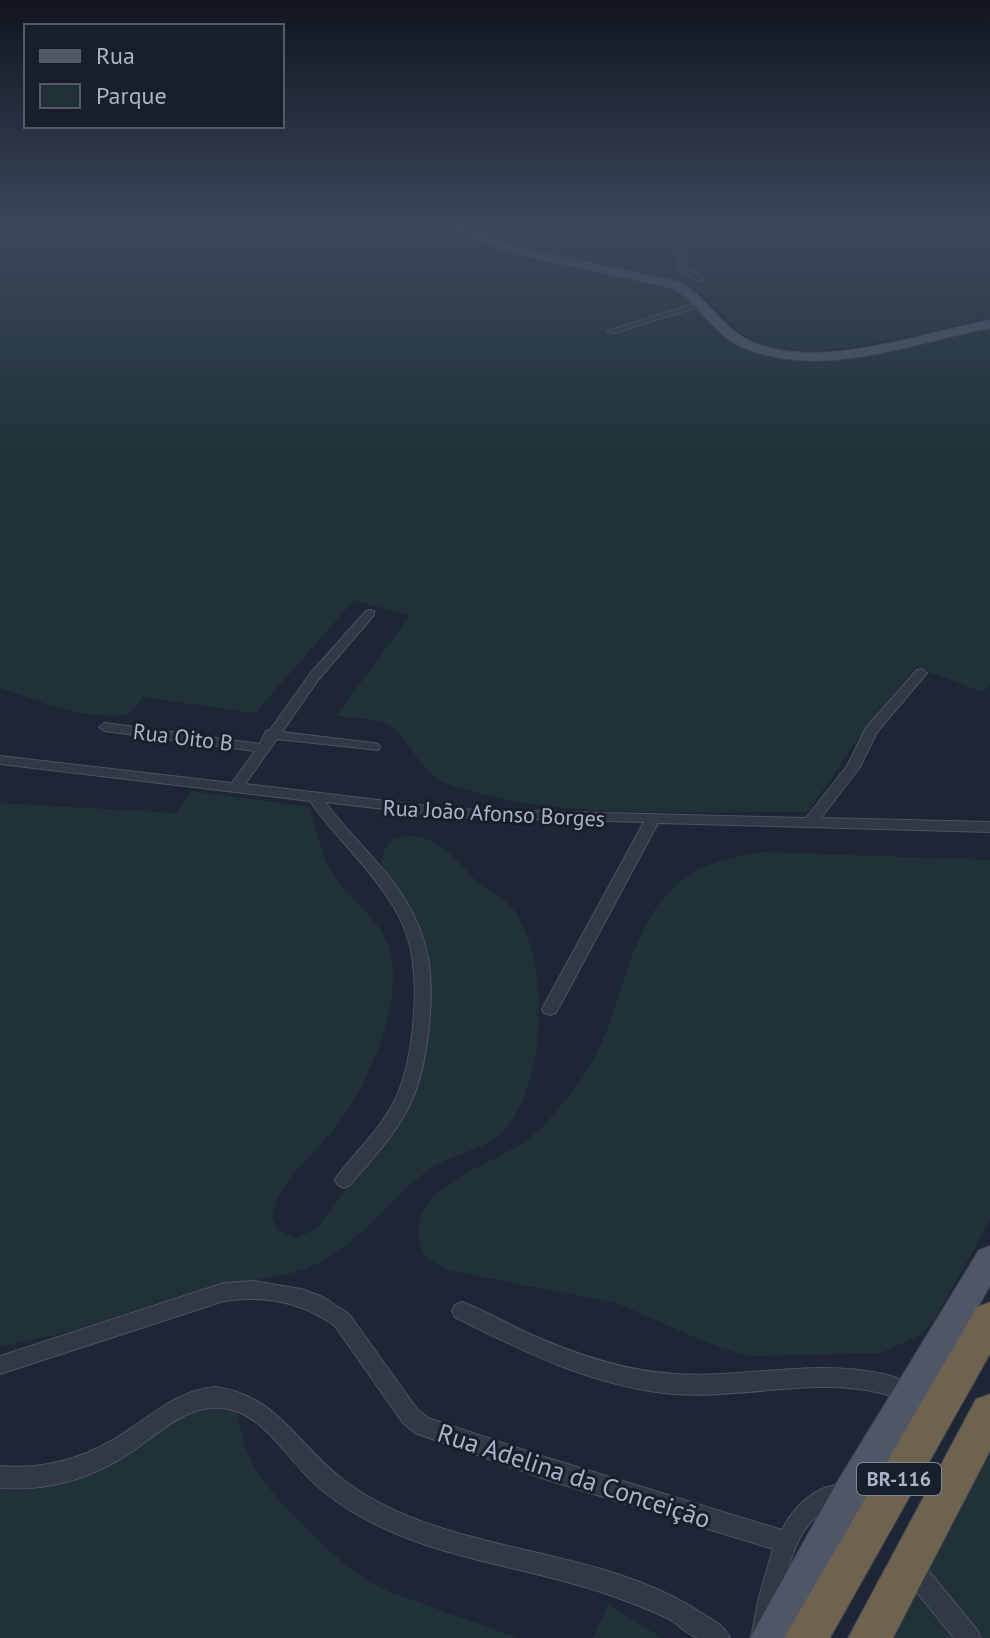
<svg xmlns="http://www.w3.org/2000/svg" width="990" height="1638" viewBox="0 0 990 1638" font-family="'PT Sans',sans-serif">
	<rect width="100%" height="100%" fill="#1e2636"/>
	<path fill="#203237" d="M0,226h436l82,30 144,27c31,15 48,46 78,63 19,11 45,13 67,13l183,-31v357l-7,7 -67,-25 -62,77 -46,68c-118,-1 -238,9 -353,-25 -41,-13 -41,-51 -71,-64 -14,-6 -34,-5 -48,-7l74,-100 -56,-16 -99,113 -112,-16 -14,17c-45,7 -87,-12 -129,-26z
		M458,226h532v92c-58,12 -183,50 -236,23 -27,-13 -40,-46 -70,-59l-170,-35z
		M191,791l119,16c6,21 10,45 21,64 17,28 53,50 60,83 11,51 -24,136 -57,175 -22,27 -56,53 -62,88l5,13 19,8 21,-10 77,-102 35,-137c3,-49 -21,-86 -48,-124l3,-14 9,-12c33,-12 58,13 77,36 12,13 31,19 42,33 39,48 34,175 -6,220 -20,24 -54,24 -79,43 -36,26 -61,64 -100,87 -36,22 -72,19 -111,29 -49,12 -97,30 -145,44 -24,6 -47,10 -71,16v-544l176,10z
		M763,852l227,8v360l-52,94 -18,21 -39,18 -131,3 -32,-9 -102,-44 -169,-33 -21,-12c-35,-68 63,-90 101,-118 17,-12 33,-33 46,-49 72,-90 36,-223 190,-239z
		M193,1406l39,3 5,4 8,34 10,22 24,32 56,55 32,25 23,11 128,46h-518v-148c61,3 100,-15 149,-50 15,-11 28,-25 44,-34z
		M990,1445v193h-99z
		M609,1605l53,33h-70z"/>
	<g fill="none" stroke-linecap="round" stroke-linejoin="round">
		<defs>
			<path id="minor" d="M682,226h8l-9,19 6,24 16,8v4h-6l-17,-11 -7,-25z
				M700,302l7,2 -93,29 -7,-2z
				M370,610l4,1v4l-56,65 -36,52 91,11 5,1 2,3 -2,3 -101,-11 -32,45 207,25 354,9 41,-52 19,-38 51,-58 4,-1 6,4 -50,59 -17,35 -39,51 169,4v10l-332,-9 -102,190 -6,2 -6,-2 -2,-4 102,-187 -192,-5 -127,-15c24,33 56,60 78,94 12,19 21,40 25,62 7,40 0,107 -17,144 -14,31 -39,57 -61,83l-6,3 -6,-3 -3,-5 3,-5c19,-24 42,-46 56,-73 18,-35 24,-100 19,-138 -2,-22 -11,-45 -23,-63 -23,-37 -56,-65 -80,-100l-310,-37v-8l232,27 23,-32 -150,-20 -6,-4 6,-4 155,21 6,-13 4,-1 40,-56 56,-63z
				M254,1281l47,8 22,8 26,17 68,95 11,9 120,40 234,72c12,-25 42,-54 72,-42l3,8 -3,8c-8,3 -17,3 -25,5 -40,15 -49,93 -54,129h-24l8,-41 14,-48 -225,-69 -133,-47 -12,-10 -68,-97c-33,-24 -70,-31 -111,-25l-224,73v-18l224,-73z
				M462,1302c21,8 41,19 61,29 48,22 99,40 152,43 70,5 139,-16 208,0 12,2 23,8 34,13l3,7 -3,7 -7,3c-9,-4 -19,-9 -29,-11 -68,-16 -138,6 -207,1 -79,-7 -150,-42 -219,-77l-3,-6 3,-6z
				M215,1387c60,8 79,52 121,87 31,26 69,43 108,55 86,27 182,34 259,85 11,7 22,12 27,24 -10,0 -21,0 -31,0 -10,-2 -21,-14 -30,-19 -22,-11 -45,-19 -68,-27 -85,-28 -175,-34 -253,-83 -15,-10 -30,-21 -42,-34 -22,-23 -45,-60 -78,-66 -44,-9 -76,33 -111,52 -37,21 -75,30 -117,27v-22c50,4 92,-10 133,-39 26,-18 49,-37 82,-40z
				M910,1555l8,3 59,72 4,8h-27l-52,-64 -3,-8 3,-8z"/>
			<path id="primary" d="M443,226h17l59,22 161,34c27,15 42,46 70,59 68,31 170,-8 240,-21v8c-78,15 -170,53 -248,19 -28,-12 -43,-44 -70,-59l-160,-35z
				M990,1246v40l-202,352h-38l86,-154 143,-234z"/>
			<path id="motorway" d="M990,1302v52l-160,284h-46l193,-331z
				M990,1394v57l-97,187h-45l128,-239z"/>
		</defs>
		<use href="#minor" stroke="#4c5362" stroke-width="2"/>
		<use href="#primary" stroke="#3b4250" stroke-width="2"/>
		<use href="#motorway" stroke="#39404e" stroke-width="2"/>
		<use href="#minor" fill="#323846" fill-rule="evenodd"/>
		<use href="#primary" fill="#4f5767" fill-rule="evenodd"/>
		<use href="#motorway" fill="#6d634e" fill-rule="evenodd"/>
	</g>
	<linearGradient id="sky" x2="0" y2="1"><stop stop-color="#10151e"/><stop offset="0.5" stop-color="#3b475d"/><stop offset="1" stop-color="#3b475d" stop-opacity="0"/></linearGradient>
	<rect width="990" height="455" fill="url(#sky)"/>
	<g text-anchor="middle" stroke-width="6" stroke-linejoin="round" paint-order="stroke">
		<rect fill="#181e2b" stroke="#7f8696" stroke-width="2" x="857" y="1463" width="84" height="32" rx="6"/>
		<g font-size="20" font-weight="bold" fill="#abb3c4">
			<text x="899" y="1486">BR-116</text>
		</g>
		<g font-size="22" fill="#abb3c4" stroke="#181e2b">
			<text transform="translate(183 737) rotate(7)" y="8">Rua Oito B</text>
			<text transform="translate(494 813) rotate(3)" y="8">Rua João Afonso Borges</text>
		</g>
		<g font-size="26" fill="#abb3c4" stroke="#181e2b">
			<text transform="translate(574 1476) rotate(18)" y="9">Rua Adelina da Conceição</text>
		</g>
	</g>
	<rect x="24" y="24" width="260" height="104" fill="#181e2b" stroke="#535a68" stroke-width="2"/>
	<rect x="40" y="50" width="40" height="12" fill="#4f5767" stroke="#535a68" stroke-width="2"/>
	<text x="96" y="64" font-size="24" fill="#abb3c4">Rua</text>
	<rect x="40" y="84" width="40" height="24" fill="#203237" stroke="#535a68" stroke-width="2"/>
	<text x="96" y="104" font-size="24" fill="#abb3c4">Parque</text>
</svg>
